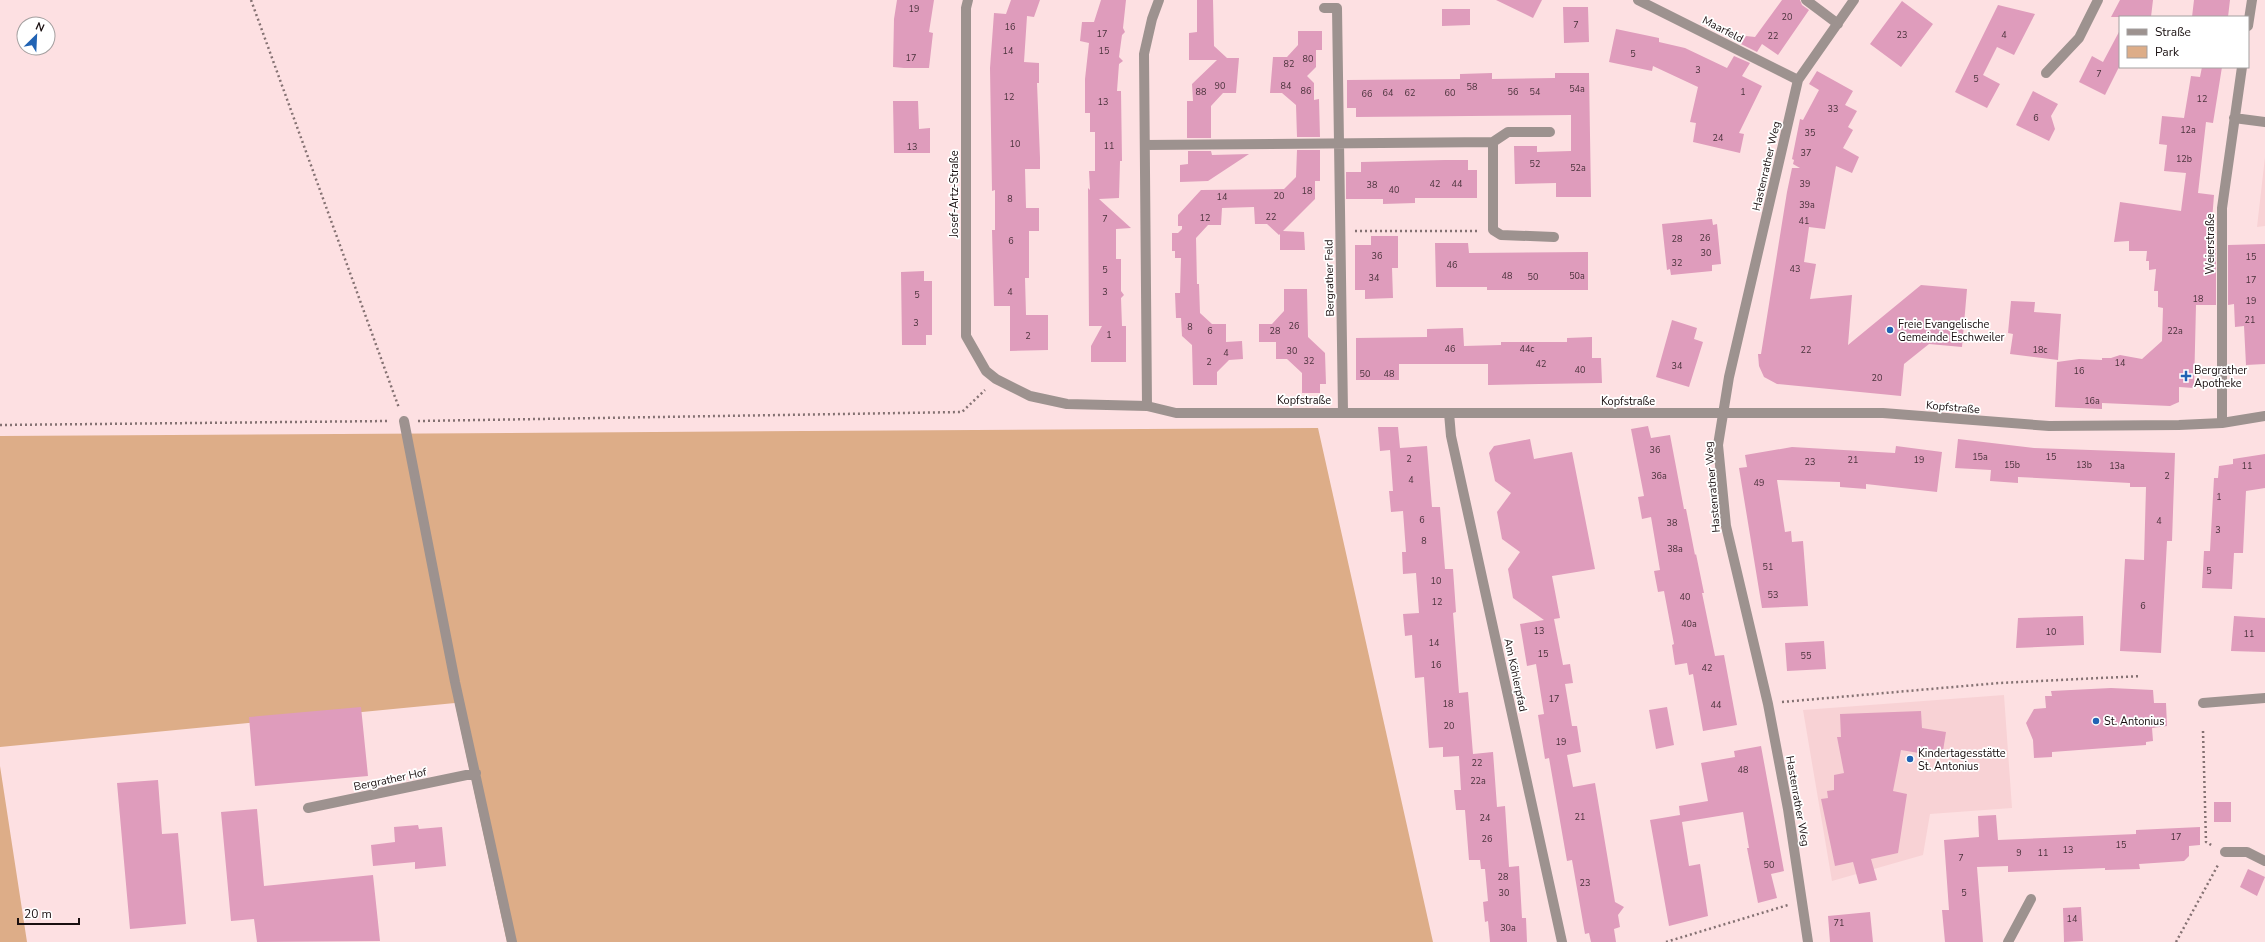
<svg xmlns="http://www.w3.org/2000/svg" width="2265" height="942" viewBox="0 0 2265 942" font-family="'Nunito Sans',sans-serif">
	<rect width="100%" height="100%" fill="#fde0e2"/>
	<path fill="#f8d2d5" d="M2265,157v69l-8,1z
		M2004,695l8,113 -82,6 -7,41 -91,26 -29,-171z"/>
	<path fill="#ddad88" d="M1318,428l115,514h-926l-52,-239 -455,44v-311z
		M0,766l27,176h-27z"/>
	<path fill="#df9cbc" d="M897,0h37l-5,32 4,1 -4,35h-25l-11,-1 1,-48z
		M1011,0h29l-6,17 -7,-1 -3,46 15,1v20h-2l3,75v11h-15l1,39h13v23h-10v47h-4l1,37h22v35l-38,1v-45h-16l-2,-76h3v-40l-3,1 -2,-123 4,-55 12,1z
		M1101,0h25l-3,28 2,4 -3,3 -3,22 4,4 -4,3 -2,27h4l1,70h-2l-1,37 -20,1 32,29 -15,1v30h5v32l3,4 -3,3 1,28h4v36h-35v-16l11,-20h-13l-1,-138 2,2 -1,-19h6v-39h-5v-19h-5v-34l4,-36 -9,-2 2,-19h12z
		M1197,0h16l1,46 13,12h12l-3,35h-13l-12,13v32h-24v-37h6l-1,-17 25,-24h-28v-27l8,-1z
		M1496,0h46l-9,18z
		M1782,0h18l2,5 7,5 -31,45 -16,-11 -5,8 -16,-8 5,-8 9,1z
		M2120,0h33l-2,17h-40z
		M2194,0h36l-2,17h-36z
		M1902,1l31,23 -32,43 -31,-23z
		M1998,5l37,9 -21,41 -17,-8 -14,28 17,9 -13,24 -32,-16z
		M1563,7h25l1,35 -25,1z
		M1442,9h28v16l-28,1z
		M1616,29l43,9v4l26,6 42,20 7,-12 16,7 -8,13 20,10 -23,47 5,1 -4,19 -47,-11 3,-19 -6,-1 8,-35 -45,-21 -1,5 -43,-9z
		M2120,30v35l-15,30 -26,-13 13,-26 11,6z
		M1298,31h24v19h-6v17l-9,9 7,7v17l5,-1 1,38h-23l-1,-32 -14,-12h-12l3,-36h14l11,-12z
		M2202,67h20l-9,56 -7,-1 -8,71 16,2 -4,51h6v59h-20l-2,83 -15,-1v15l-9,4 -68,-3v6l-47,-2 2,-45 22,-3 23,1v-2h9l9,-3 22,4 20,-18 1,-33 -5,-1v-16h-4l2,-22 -7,1v-9h-3l1,-10h-18v-10l-15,1 6,-40 61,9 5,-38 -22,-2 3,-26 -8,-1 3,-28 22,2 7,-42 9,1z
		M1817,71l36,20 -8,14 12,6 -9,16 5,3 -10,18 16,9 -7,16 -16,-7 -11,63 -16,-2 -5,35 12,2 -6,35 42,-4 -4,50 73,-60 46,4 -5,58 -33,-3 -25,20 -3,32 -124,-12 -13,-7 -5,-11 -1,-12h3l26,-162 5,-24h8l-7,-4 1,-4 -2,-1 8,-40 3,1 16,-30 -10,-6z
		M1492,73v6l63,-1v-5h34l2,124h-35v-14l-41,1 -1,-38h23v6l34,-1v-36l-215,2v-9h-9v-28l113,-1v-5z
		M2033,91l25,13 -7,12 4,13 -6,12 -33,-16z
		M893,101h25l1,28 11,-1v25h-36z
		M1297,150h23v31h-5v18l-32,32 21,1 1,18h-25v-16l-1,1 -12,-11h-12l-1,-17 -32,1 -1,17h-13l-12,13 1,46h2l1,29 12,11h14v18l16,-1 1,18 -14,1 -12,12v13h-24l-1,-40 -10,-9 -1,-18h-5l-1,-25h5l1,-35h-6v-7h-3v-18h6l4,-4v-3h-4v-11l23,-25 83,-1 12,-12z
		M1188,151h23l1,4 37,-1 -41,27 -28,1v-17l8,-1z
		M1445,160h23v10h9v28h-62v5l-32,1v-5h-37v-27h15v-10z
		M1712,219l1,6 4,-1 4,40 -9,1v6l-41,4 -1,-6 -3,1 -5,-46z
		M1371,236h27v32h-6l1,30 -28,1v-9h-10v-45h16z
		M1435,243h33l1,10 119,-1v38h-101v-3h-51z
		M2265,244v120l-19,1 -2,-39 -9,1 -1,-23 -6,1v-60z
		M924,271v10h8v54h-6v10h-24l-1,-73z
		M1284,289h23l1,48 17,16 1,31h-6v9h-18v-20l-15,-14h-11v-17h-17v-18h13l12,-13z
		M2011,301l24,1 -1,10 27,2 -3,46 -48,-6 3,-20 -5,-1z
		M1672,320l25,8 -3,11 9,3 -14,45 -33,-10z
		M1463,328l1,18 37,-1v-3h66v-4l25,-1v21h9l1,25 -114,2v-21h-89v16h-43v-42l71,-1v-8z
		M1648,426l3,12 19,-3 14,74h2l9,46 1,-1 8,39h-2l13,63 9,-1 13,70 -34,6 -10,-57 -4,1 -2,-12 -12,2 -3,-20 2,-1 -10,-53 -6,1 -4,-21 6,-1 -9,-53 -9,2 -4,-22 6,-1 -13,-67z
		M1378,427h20l2,21 27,-2 5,61h8l5,62h8l3,43 -3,1 6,80 9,-1 5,62 20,-2 4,55 8,-1 4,61 10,-1 3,52h4l1,24h-37l-2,-21 -3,1 -2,-20 5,-1 -3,-32h-4l-1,-9h-11l-4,-50h-9l-2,-20h7l-2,-34 -16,1v-10l-14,1 -5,-71 -9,1 -3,-43 -7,1 -2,-22 16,-1 -3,-40 -13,1 -1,-22h4l-3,-41 -12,1 -2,-21h4l-3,-41 -10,1z
		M1530,439l4,20 38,-7 23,117 -43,7 8,42 -6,1 9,46 7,-1 3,19 -8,1 7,42h5l4,26 -14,3 6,32 22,-4 20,119 9,5 -6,8 2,12 -6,2 2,13h-25l-2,-9 -4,1 -13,-74 -5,1 -18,-103 -4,1 -7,-44 6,-1 -8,-50 -9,2 -7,-42 24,-4 -31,-22 -5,-29 12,-17 -18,-13 -5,-27 14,-19 -16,-12 -6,-28 5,-7z
		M1958,439l76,9 141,5 -3,88h-5l-6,112 -41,-2 5,-92 19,1 2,-73h-16v-4l-112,-6v6l-28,-2 1,-11 -36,-2z
		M1896,446l46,6 -5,40 -71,-8v5l-26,-2v-5l-63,-2 8,52 6,-1 1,11 11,-1 5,65 -46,2 -23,-140 8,-1 -2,-12 47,-8 103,6z
		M2265,454v34l-19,3 -3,62h-9l-2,36 -30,-1 2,-37h6l4,-73h4l1,-12 14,-2v-5z
		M2083,616l1,29 -68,3 2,-30z
		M2234,616l31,2v34l-34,-1z
		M1824,641l2,28 -39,2 -2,-28z
		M2111,688l42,2 1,13h12l1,23 -15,2 1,13 -7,1v3l-94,7v5l-18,1 -1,-18 -7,-17 8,-14 12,-1 -1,-12h7l-1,-5z
		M361,707l7,69 -113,10 -6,-69z
		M1667,707l7,38 -18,4 -7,-39z
		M1921,711l1,17 24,4 -4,25 -41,-7 -8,41 14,3 -9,59 -27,6 6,21 -18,4 -6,-22 -18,4 -14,-67 7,-1 -1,-7 7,-1v-15l10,-2 -7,-36h4l-1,-23z
		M1761,746l23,125 -13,3 6,24 -19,5 -11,-55h2l-6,-36 -61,10 7,44 11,-2 8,52 -39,10 -19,-106 30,-5 -1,-9 29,-5 -7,-38 34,-6 -1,-6z
		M158,780l4,54 16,-1 8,91 -56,5 -13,-146z
		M2214,802h17v20h-17z
		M257,809l7,77 109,-11 7,66 -123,1 -3,-23 -23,2 -10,-109z
		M1996,815l2,25 138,-6v-4l64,-3v18l-11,1v10l-5,5 -45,3 1,5 -35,1v-2l-97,4v-6l-31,1 6,75h-38l-3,-32h7l-5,-70 35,-3 -1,-21z
		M418,825l1,4 23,-2 4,39 -31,3v-7l-42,4 -2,-21 24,-3 -1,-15z
		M2248,869l17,8 -8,19 -17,-9z
		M2081,907l2,34 -19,1 -1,-34z
		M1870,912l3,30h-43l-2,-26z"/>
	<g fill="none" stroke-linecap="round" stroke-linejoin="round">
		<path stroke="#847172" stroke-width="2.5" stroke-dasharray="2 3" stroke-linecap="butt" d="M251,0l148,408
			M1355,231h123
			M418,421l544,-9 23,-22
			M0,425l389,-4
			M1782,702l217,-19 142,-7
			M2203,731l3,111 7,4
			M1666,942l122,-37
			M2176,942l42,-77"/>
		<path stroke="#9d928f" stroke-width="10" d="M968,0l-2,8v328l20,35 10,8 34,17 37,8 80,2 29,7h707l166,13 130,-1 43,-2 43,-7
			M1638,0l160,80
			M1806,0l32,24
			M1324,8h13l6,404
			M2248,26l4,-26
			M2046,73l33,-35 19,-38
			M2234,118l31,4
			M1493,142l15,-10h42
			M1145,145l348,-3v88l8,5 53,2
			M1147,406l-3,-352 8,-35 7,-19
			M1449,413l2,23 111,506
			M404,421l51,261 57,260
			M2222,423v-215l20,-141
			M2203,703l62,-5
			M308,808l168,-35
			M2225,852h22l18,9
			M1808,942l-20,-133 -20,-105 -42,-178 -8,-81 11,-68 69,-297 56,-80
			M2008,942l23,-43"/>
	</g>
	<g fill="#2163b4" stroke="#fff" stroke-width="1.5">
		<circle cx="1890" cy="330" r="4"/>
		<path d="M2184 370h4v4h4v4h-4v4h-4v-4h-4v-4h4z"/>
		<circle cx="2096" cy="721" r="4"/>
		<circle cx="1910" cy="759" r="4"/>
	</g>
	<g text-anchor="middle" stroke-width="3.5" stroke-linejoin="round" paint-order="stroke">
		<g font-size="9" fill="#4a323b">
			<text x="914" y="12">19</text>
			<text x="1787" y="20">20</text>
			<text x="1576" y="28">7</text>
			<text x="1010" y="30">16</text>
			<text x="1102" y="37">17</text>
			<text x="1902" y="38">23</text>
			<text x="2004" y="38">4</text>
			<text x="1773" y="39">22</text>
			<text x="1008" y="54">14</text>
			<text x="1104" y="54">15</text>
			<text x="1633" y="57">5</text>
			<text x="911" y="61">17</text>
			<text x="1308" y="62">80</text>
			<text x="1289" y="67">82</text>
			<text x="1698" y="73">3</text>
			<text x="2099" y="77">7</text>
			<text x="1976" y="82">5</text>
			<text x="1220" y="89">90</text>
			<text x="1286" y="89">84</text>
			<text x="1472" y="90">58</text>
			<text x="1577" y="92">54a</text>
			<text x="1306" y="94">86</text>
			<text x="1201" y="95">88</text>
			<text x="1513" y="95">56</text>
			<text x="1535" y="95">54</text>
			<text x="1743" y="95">1</text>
			<text x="1388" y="96">64</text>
			<text x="1410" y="96">62</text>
			<text x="1450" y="96">60</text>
			<text x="1367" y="97">66</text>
			<text x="1009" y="100">12</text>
			<text x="2202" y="102">12</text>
			<text x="1103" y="105">13</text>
			<text x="1833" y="112">33</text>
			<text x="2036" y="121">6</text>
			<text x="2188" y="133">12a</text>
			<text x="1810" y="136">35</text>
			<text x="1718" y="141">24</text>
			<text x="1015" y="147">10</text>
			<text x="1109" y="149">11</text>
			<text x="912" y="150">13</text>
			<text x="1806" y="156">37</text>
			<text x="2184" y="162">12b</text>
			<text x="1535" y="167">52</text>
			<text x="1578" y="171">52a</text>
			<text x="1435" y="187">42</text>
			<text x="1457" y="187">44</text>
			<text x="1805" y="187">39</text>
			<text x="1372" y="188">38</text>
			<text x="1394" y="193">40</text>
			<text x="1307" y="194">18</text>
			<text x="1279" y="199">20</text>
			<text x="1222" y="200">14</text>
			<text x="1010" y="202">8</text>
			<text x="1807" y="208">39a</text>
			<text x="1271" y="220">22</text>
			<text x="1205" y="221">12</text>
			<text x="1105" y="222">7</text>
			<text x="1804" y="224">41</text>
			<text x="1705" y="241">26</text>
			<text x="1677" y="242">28</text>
			<text x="1011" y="244">6</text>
			<text x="1706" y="256">30</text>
			<text x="1377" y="259">36</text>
			<text x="2251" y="260">15</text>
			<text x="1677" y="266">32</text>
			<text x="1452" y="268">46</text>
			<text x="1795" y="272">43</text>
			<text x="1105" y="273">5</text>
			<text x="1507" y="279">48</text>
			<text x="1577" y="279">50a</text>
			<text x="1533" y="280">50</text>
			<text x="1374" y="281">34</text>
			<text x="2251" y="283">17</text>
			<text x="1010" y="295">4</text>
			<text x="1105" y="295">3</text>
			<text x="917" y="298">5</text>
			<text x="2198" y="302">18</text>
			<text x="2251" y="304">19</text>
			<text x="2250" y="323">21</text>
			<text x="916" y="326">3</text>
			<text x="1294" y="329">26</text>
			<text x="1190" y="330">8</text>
			<text x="1210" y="334">6</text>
			<text x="1275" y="334">28</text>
			<text x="2175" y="334">22a</text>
			<text x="1109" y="338">1</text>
			<text x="1028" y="339">2</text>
			<text x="1450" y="352">46</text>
			<text x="1527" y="352">44c</text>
			<text x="1806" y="353">22</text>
			<text x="2040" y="353">18c</text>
			<text x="1292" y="354">30</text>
			<text x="1226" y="356">4</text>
			<text x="1309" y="364">32</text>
			<text x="1209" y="365">2</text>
			<text x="2120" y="366">14</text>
			<text x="1541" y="367">42</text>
			<text x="1677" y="369">34</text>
			<text x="1580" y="373">40</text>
			<text x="2079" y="374">16</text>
			<text x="1365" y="377">50</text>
			<text x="1389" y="377">48</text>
			<text x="1877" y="381">20</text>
			<text x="2092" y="404">16a</text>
			<text x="1655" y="453">36</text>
			<text x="1980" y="460">15a</text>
			<text x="2051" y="460">15</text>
			<text x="1409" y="462">2</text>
			<text x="1853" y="463">21</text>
			<text x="1919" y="463">19</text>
			<text x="1810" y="465">23</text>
			<text x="2012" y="468">15b</text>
			<text x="2084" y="468">13b</text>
			<text x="2117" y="469">13a</text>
			<text x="2247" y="469">11</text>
			<text x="1659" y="479">36a</text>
			<text x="2167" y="479">2</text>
			<text x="1411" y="483">4</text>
			<text x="1759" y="486">49</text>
			<text x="2219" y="500">1</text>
			<text x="1422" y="523">6</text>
			<text x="2159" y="524">4</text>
			<text x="1672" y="526">38</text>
			<text x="2218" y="533">3</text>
			<text x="1424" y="544">8</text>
			<text x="1675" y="552">38a</text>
			<text x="1768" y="570">51</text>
			<text x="2209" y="574">5</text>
			<text x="1436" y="584">10</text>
			<text x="1773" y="598">53</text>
			<text x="1685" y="600">40</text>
			<text x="1437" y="605">12</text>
			<text x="2143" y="609">6</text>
			<text x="1689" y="627">40a</text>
			<text x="1539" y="634">13</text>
			<text x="2051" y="635">10</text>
			<text x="2249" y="637">11</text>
			<text x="1434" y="646">14</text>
			<text x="1543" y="657">15</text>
			<text x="1806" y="659">55</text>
			<text x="1436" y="668">16</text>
			<text x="1707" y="671">42</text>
			<text x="1554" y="702">17</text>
			<text x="1448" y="707">18</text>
			<text x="1716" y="708">44</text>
			<text x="1449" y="729">20</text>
			<text x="1561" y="745">19</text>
			<text x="1477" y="766">22</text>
			<text x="1743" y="773">48</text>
			<text x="1478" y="784">22a</text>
			<text x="1580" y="820">21</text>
			<text x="1485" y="821">24</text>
			<text x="2176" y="840">17</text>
			<text x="1487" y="842">26</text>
			<text x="2121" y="848">15</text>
			<text x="2068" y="853">13</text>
			<text x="2019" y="856">9</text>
			<text x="2043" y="856">11</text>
			<text x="1961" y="861">7</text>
			<text x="1769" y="868">50</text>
			<text x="1503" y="880">28</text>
			<text x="1585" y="886">23</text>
			<text x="1504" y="896">30</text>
			<text x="1964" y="896">5</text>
			<text x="2072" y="922">14</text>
			<text x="1839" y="926">71</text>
			<text x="1508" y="931">30a</text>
		</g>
		<g font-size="11" fill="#190f10" stroke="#fff">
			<text transform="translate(1723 29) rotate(27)" y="4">Maarfeld</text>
			<text transform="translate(1766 166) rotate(-77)" y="4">Hastenrather Weg</text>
			<text transform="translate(954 194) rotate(-90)" y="4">Josef-Artz-Straße</text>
			<text transform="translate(2210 244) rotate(-90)" y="4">Weierstraße</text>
			<text transform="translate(1329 278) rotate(-91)" y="4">Bergrather Feld</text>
			<text x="1304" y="404">Kopfstraße</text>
			<text x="1628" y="405">Kopfstraße</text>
			<text transform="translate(1953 407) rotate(5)" y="4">Kopfstraße</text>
			<text transform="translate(1712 487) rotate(-95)" y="4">Hastenrather Weg</text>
			<text transform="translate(1516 675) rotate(78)" y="4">Am Köhlerpfad</text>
			<text transform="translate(390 779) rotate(-12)" y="4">Bergrather Hof</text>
			<text transform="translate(1798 801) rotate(80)" y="4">Hastenrather Weg</text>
		</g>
		<g font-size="11" fill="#190f10" stroke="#fff" text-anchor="start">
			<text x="1898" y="328">Freie Evangelische<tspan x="1898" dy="13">Gemeinde Eschweiler</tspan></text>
			<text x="2194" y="374">Bergrather<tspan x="2194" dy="13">Apotheke</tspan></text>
			<text x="2104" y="725">St. Antonius</text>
			<text x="1918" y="757">Kindertagesstätte<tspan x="1918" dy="13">St. Antonius</tspan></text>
		</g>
	</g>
	<rect x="2119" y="16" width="130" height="52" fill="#ffffff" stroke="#a39f9f"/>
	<rect x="2127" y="29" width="20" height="6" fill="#9d928f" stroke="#a39f9f"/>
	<text x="2155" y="36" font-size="12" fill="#190f10">Straße</text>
	<rect x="2127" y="46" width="20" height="12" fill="#ddad88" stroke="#a39f9f"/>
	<text x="2155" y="56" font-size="12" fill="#190f10">Park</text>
	<g transform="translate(36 36) rotate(24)"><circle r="19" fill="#ffffff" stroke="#a39f9f"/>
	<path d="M0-3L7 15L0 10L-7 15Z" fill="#2163b4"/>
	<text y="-6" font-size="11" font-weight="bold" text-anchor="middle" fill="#190f10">N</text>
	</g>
	<path d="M18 918v6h61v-6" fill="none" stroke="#190f10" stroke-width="2"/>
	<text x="24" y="918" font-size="12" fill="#190f10" stroke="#ffffff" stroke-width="3" paint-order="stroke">20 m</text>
</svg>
